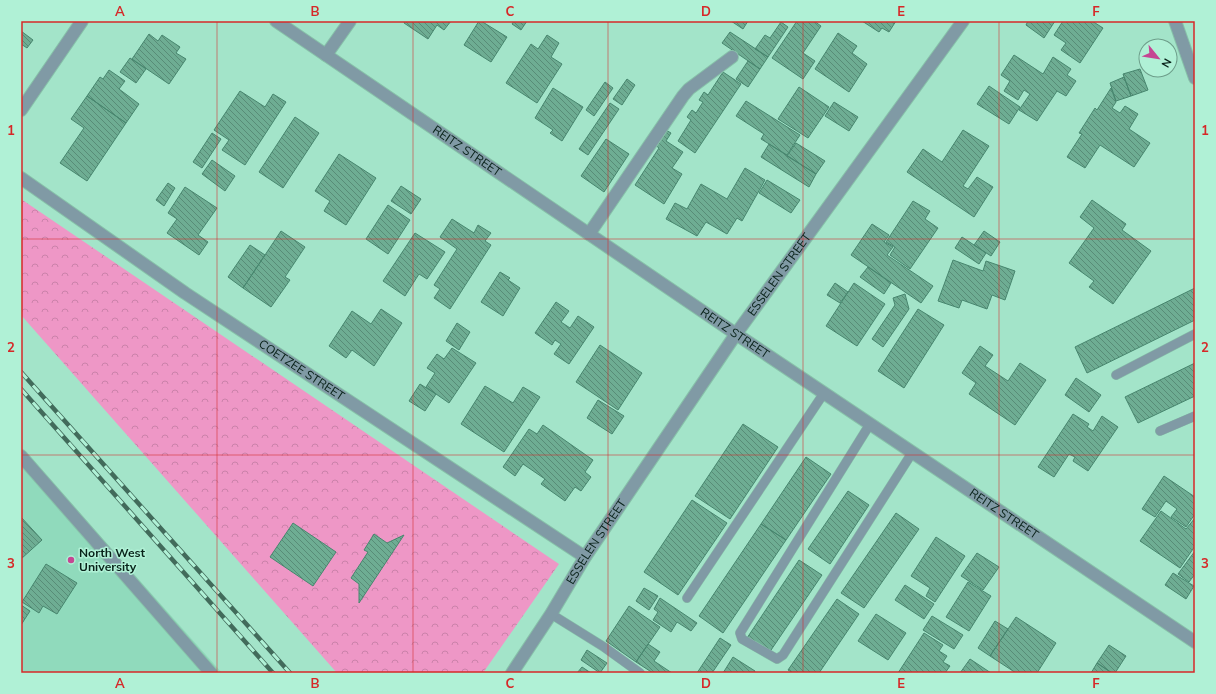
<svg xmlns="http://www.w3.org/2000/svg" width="1216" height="694" viewBox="0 0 1216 694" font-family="Mulish,sans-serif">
	<defs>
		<pattern id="park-crowns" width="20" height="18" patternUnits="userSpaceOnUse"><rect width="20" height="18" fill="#ee97c6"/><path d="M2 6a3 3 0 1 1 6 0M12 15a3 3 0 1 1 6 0" fill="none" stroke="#cb82aa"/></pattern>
		<pattern id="building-back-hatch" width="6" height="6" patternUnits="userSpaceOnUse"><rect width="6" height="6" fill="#6ead93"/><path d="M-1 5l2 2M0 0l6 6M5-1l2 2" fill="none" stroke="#588c77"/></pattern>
	</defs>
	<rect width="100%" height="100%" fill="#a3e4c9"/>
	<path fill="#90dabc" d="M21,447l201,226h-201z"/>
	<path fill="url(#park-crowns)" d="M21,199l538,365 -76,109h-146l-316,-358z"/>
	<path fill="url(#building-back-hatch)" stroke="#47866e" d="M405,21h46l-7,9 -7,-5 -9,14 -24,-16z
		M479,21h2l26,16 -16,25 -27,-17z
		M514,21h13l-6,9 -9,-6z
		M731,21h17l-5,8z
		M797,21h17l7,5 -18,27 12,8 -12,18 -31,-21z
		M862,21h34l-7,11 -7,-4 -3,4z
		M1028,21h27l-11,17 -18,-13z
		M1063,21h29l11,7 -23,35 -19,-13 5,-7 -12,-8z
		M781,22l7,5 -20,30 -13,-8 10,-14 5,3z
		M21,31l12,9 -6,8 -6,-4z
		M730,32l38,25 -8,12 -38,-26z
		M838,33l19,13 -5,7 15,11 -18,28 -34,-23z
		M149,34l9,7 4,-6 18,12 -4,6 10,6 -17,25 -37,-25z
		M547,35l12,8 -8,14 11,7 -25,39 -31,-20 25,-39 7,5z
		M1014,55l29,19 10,-17 18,12 -4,6 9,6 -10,15 -9,-5 -20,30 -18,-11 11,-16 -6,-4 -6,10 -14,-9 6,-10 -9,-6z
		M130,58l16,11 -10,14 -16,-11z
		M748,61l12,8 -12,18 -12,-8z
		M1140,69l8,21 -17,6 -8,-22z
		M109,70l16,11 -6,8 20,15 -13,19 -39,-27 13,-19 3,2z
		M723,72l18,12 -46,69 -17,-12 13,-21 -4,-3 5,-7 4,3 7,-11 -4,-2 5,-8 4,3z
		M1124,77l7,19 -15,5 -6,-18z
		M627,79l8,6 -13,20 -9,-6z
		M605,82l8,6 -19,28 -8,-6z
		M989,86l31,21 -11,17 -32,-20z
		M799,87l30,20 -21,31 -30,-19z
		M553,88l30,19 -21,34 -12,-8 3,-3 -18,-12z
		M1111,88l5,14 -4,6 8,5 5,-7 13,8 -9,15 21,14 -16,24 -34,-22 -15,23 -18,-11 15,-23 -3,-1 16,-25 2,2z
		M240,91l25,16 8,-13 13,8 -41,63 -23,-15 7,-10 -15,-10z
		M87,96l39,27 -39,58 -27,-18 24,-35 -13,-9z
		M746,101l54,34 -13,20 -26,-16 3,-5 -28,-18z
		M834,102l24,15 -9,14 -24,-15z
		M610,103l9,6 -31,46 -9,-6z
		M295,117l24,16 -36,55 -24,-16z
		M664,129l7,4 -5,8 17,11 -11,16 10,6 -18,30 -29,-19 24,-37 -5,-4z
		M963,130l26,16 -26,40 5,3 9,-12 16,10 -19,30 -67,-45 16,-23 19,13z
		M212,133l9,6 -19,29 -9,-6z
		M606,139l23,15 -25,38 -23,-16z
		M796,143l29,18 -9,13 -29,-18z
		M769,144l47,30 -7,13 -48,-30z
		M339,154l37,24 -30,47 -22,-14 6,-10 -15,-10z
		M212,160l23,16 -10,15 -23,-17z
		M745,168l20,12 -23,41 -5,-3 -10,16 -21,-12 -9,14 -31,-17 9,-16 12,6 14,-25 26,15z
		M767,180l33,20 -9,13 -32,-20z
		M168,183l7,5 -11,18 -8,-6z
		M401,186l20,13 -10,15 -20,-13z
		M185,187l32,21 -19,27 10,7 -9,13 -32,-22 10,-14 -9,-6z
		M1092,200l34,24 -4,6 29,21 -38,53 -24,-17 5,-6 -25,-18 25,-35 -14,-11z
		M913,201l17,10 -5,8 13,9 -28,41 -20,-14 5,-8 -9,-5z
		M388,205l22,15 -22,34 -22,-15z
		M452,219l22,14 4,-8 13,8 -6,8 6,4 -41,64 -16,-11 6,-9 -6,-4 23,-36 -17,-12z
		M872,224l17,11 -5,7 9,5 -6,8 46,31 -12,17 -70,-48z
		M281,231l24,16 -20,30 5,3 -19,27 -28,-19z
		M984,231l16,11 -9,14 -17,-11z
		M415,233l30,19 -18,27 -8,-5 -14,22 -22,-15z
		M962,237l24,16 -7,11 -24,-16z
		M250,245l15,10 -22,33 -15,-11z
		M953,260l30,11 3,-10 29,10 -10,29 -13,-5 -5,14 -25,-9 -3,8 -21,-7z
		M868,267l23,16 -7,11 -24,-17z
		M500,272l10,6 -2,2 12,8 -17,28 -22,-14z
		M835,283l13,9 -8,11 -13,-8z
		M854,283l31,21 -28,42 -31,-20z
		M1195,288v32l-108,53 -12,-26z
		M905,294l4,15 -26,38 -11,-8 23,-34 -2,-7z
		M556,302l13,9 -8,11 9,6 8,-12 16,11 -25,37 -15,-10 7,-10 -6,-4 -3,5 -17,-12z
		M381,309l21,14 -28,43 -22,-16 -6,8 -17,-12 23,-35 19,13z
		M918,309l26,16 -40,63 -26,-17z
		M457,323l13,9 -11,18 -13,-9z
		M600,345l42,28 -24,37 -42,-28z
		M980,346l13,9 -8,11 23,15 12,-18 26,17 -31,45 -46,-31 7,-11 -14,-10z
		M452,348l24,15 -27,40 -23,-16 9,-14 -8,-5 10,-14 7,5z
		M1195,363v33l-57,27 -13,-26z
		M1076,378l25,17 -12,17 -24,-17z
		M420,384l16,10 -11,17 -16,-10z
		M485,386l28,17 10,-16 17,10 -36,55 -43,-28z
		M598,400l26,16 -12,18 -25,-16z
		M1073,414l16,10 -2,3 6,4 9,-15 16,11 -30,44 -15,-10 2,-4 -6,-3 -15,23 -16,-10z
		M743,424l35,23 -48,72 -35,-23z
		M543,425l50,35 -8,12 6,5 -10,14 -6,-4 -10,14 -24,-17 4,-5 -22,-15 -8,12 -12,-9 26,-38 8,5z
		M806,457l25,17 -45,66 -25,-16z
		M1164,476l31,21v17l-9,13 -15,-10 6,-8 -11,-8 -11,16 -13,-8z
		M848,491l21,14 -39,59 -22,-15z
		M692,500l35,23 -49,72 -34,-23z
		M1161,511l25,18 9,-11v28l-15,22 -40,-27z
		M896,513l23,16 -55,79 -23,-15z
		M21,517l21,23 -21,19z
		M293,523l43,29 -23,34 -43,-29z
		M761,524l25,16 -63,93 -24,-17z
		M374,534l13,9 17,-8 -45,68v-19l-8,-6 17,-26 -4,-2z
		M936,537l29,19 -30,46 -9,-6 4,-8 -19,-12z
		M1195,551v23l-6,8 -11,-8z
		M977,553l22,14 -16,23 -22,-14z
		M799,560l23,15 -53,78 -22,-15z
		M46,564l31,19 -20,31 -14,-8 -4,7 -17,-11z
		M1173,573l21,13 -8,13 -21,-14z
		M968,582l23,14 -22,35 -23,-14z
		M905,585l29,19 -10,15 -29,-19z
		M644,588l14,8 -9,14 -13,-9z
		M660,598l37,25 -6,8 -14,-9 -6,10 -18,-12 5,-8 -4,-3z
		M837,599l22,15 -40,59h-26l-5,-3z
		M21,605l9,6 -9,14z
		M629,606l31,21 -24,35 -30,-21z
		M876,614l30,19 -18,27 -30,-19z
		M932,616l31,19 -9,14 -31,-19z
		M1016,617l40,26 -19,30h-21l-26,-17z
		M995,621l13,8 -18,27 -12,-8z
		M924,633l19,12 -4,6 8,5 -4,6 7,4 -5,7h-47z
		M720,638l11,7 -19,28h-15z
		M648,644l12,8 -6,9 18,12h-19l-17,-11z
		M1109,645l17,11 -11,17h-3l-15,-10z
		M587,650l20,13 -7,10 -19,-13z
		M733,657l22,14 -1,2h-31z
		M970,659l21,14h-31z
		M1097,663l15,10h-21z
		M582,667l9,6h-14z"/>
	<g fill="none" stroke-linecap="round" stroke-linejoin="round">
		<defs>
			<path id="lane" d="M1116,375l79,-41
				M870,424l-130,209 2,6 35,20 6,-4 129,-202
				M1160,431l35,-15
				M687,598l137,-205
				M551,614l53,33 36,26"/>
			<g id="street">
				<path id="s1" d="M276,21l460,313 459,308"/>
				<path d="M1175,21l20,57"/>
				<path d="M326,55l24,-34"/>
				<path d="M21,110l61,-89"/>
				<path id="s2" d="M21,178l164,115 400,264"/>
				<path d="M589,234l94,-138 6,-7 43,-32"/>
				<path d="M21,456l190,217"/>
				<path id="s3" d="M512,673l39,-59 34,-57 151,-223 227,-313"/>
			</g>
		</defs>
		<use href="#lane" stroke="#87c1a9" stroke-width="10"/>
		<use href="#street" stroke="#87c1a9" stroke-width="14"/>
		<use href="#lane" stroke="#809aa5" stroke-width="9"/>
		<use href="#street" stroke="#809aa5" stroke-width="12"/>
		<defs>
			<path id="rail" d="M21,372l269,301
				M21,389l252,284"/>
		</defs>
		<use href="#rail" stroke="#426b5b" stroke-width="4.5"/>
		<use href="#rail" stroke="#b0f1d6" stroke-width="3" stroke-dasharray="9" stroke-linecap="butt"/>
	</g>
	<path fill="none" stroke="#d62828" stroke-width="1" stroke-opacity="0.55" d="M217,21v652M413,21v652M608,21v652M803,21v652M999,21v652M21,239h1174M21,455h1174"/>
	<circle fill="#c54693" stroke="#b0f1d6" stroke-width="1.5" cx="71" cy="560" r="4"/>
	<g text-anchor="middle" stroke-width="3" stroke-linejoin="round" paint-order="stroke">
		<g font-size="12" fill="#082219" stroke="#b0f1d6">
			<text dy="4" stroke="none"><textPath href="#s1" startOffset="231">REITZ STREET</textPath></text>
			<text dy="4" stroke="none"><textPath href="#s3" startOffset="480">ESSELEN STREET</textPath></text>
			<text dy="4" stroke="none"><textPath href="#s1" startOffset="555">REITZ STREET</textPath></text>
			<text dy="4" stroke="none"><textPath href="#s2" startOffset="340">COETZEE STREET</textPath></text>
			<text dy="4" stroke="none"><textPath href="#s1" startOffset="879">REITZ STREET</textPath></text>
			<text dy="4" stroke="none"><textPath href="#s3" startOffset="156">ESSELEN STREET</textPath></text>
		</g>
		<g font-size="12" font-weight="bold" fill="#082219" stroke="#b0f1d6" text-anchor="start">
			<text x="79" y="557">North West<tspan x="79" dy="14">University</tspan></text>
		</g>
	</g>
	<rect width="1216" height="694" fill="none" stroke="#b0f1d6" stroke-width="44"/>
	<g transform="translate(1158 58) rotate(120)"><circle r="19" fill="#b0f1d6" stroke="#6d9e8a"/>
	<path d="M0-3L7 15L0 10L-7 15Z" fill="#c54693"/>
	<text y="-6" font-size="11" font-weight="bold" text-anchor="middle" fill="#082219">N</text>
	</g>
	<rect x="22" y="22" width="1172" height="650" fill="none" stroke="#d62828" stroke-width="1.5"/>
	<g font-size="13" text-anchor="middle" font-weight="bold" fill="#d62828">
		<text x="120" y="16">A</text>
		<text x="315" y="16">B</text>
		<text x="510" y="16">C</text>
		<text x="706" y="16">D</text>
		<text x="901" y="16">E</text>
		<text x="1096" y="16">F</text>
		<text x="11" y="135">1</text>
		<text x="1205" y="135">1</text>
		<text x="11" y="352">2</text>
		<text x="1205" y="352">2</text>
		<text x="11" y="568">3</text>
		<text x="1205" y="568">3</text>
		<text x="120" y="688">A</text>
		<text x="315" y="688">B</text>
		<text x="510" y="688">C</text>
		<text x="706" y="688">D</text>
		<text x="901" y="688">E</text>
		<text x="1096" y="688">F</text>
	</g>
</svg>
